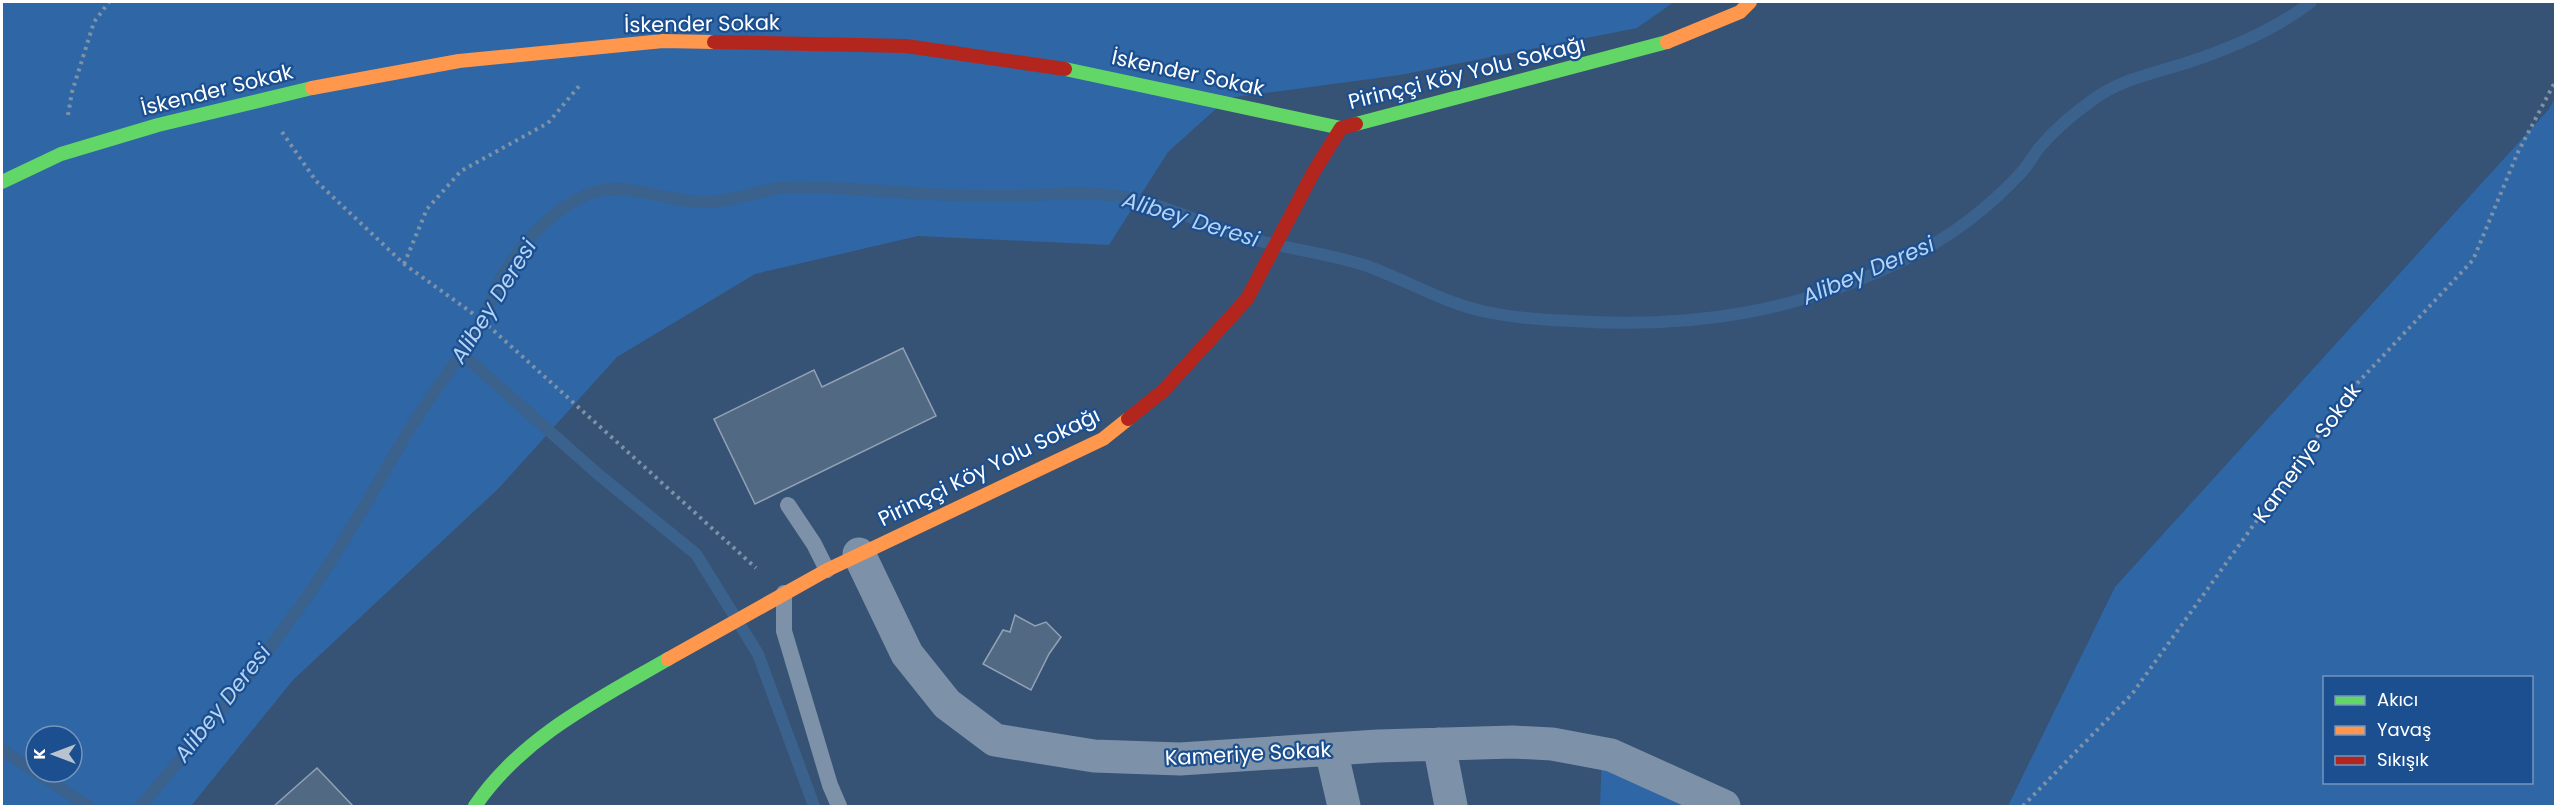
<svg xmlns="http://www.w3.org/2000/svg" width="2557" height="808" viewBox="0 0 2557 808" font-family="Poppins,sans-serif">
	<rect width="100%" height="100%" fill="#365274"/>
	<path fill="#2f66a5" fill-rule="evenodd" d="M2,2h1672l-37,26 -237,47 -172,23 -60,54 -59,93 -191,-9 -163,38 -138,83 -118,131 -206,192 -102,126h-189zM36,736h36v36h-36z
		M2555,98v708h-547l107,-219 434,-478zM2324,678h208v104h-208z
		M1602,754l131,52h-133z"/>
	<g fill="none" stroke-linecap="round" stroke-linejoin="round">
		<path stroke="#3b618d" stroke-width="12" d="M461,353l138,122 97,79 62,100 56,152
			M2,750l34,22
			M36,772l52,34
			M141,806c60,-71 121,-144 174,-221 34,-49 62,-102 93,-153 23,-37 50,-72 73,-109 9,-15 13,-33 22,-48 18,-31 49,-65 83,-80 38,-16 78,7 118,7 28,0 54,-11 81,-15 57,-1 115,7 173,8 24,1 49,2 74,0 36,-2 71,-4 106,5 35,8 67,25 101,35 42,14 87,17 128,31 39,14 75,36 115,45 30,7 60,9 90,10 120,8 228,-9 336,-63 42,-21 79,-49 111,-83 8,-8 13,-18 20,-27 16,-19 35,-35 55,-49 28,-20 60,-26 92,-36 43,-14 89,-33 125,-61"/>
	</g>
	<path fill="#526984" stroke="#92a2b6" stroke-width="1.5" d="M903,348l33,68 -181,88 -41,-85 100,-49 8,17z
		M1015,615l20,11 11,-4 15,15 -12,17 -18,36 -48,-26 20,-34 7,2z
		M317,768l36,38h-79z"/>
	<g fill="none" stroke-linecap="round" stroke-linejoin="round">
		<path stroke="#7d92a8" stroke-width="4" stroke-dasharray="3 4.5" stroke-linecap="butt" d="M68,115l4,-23 22,-70 15,-20
			M282,132l34,49 88,83 78,56 274,248
			M404,264l23,-55 34,-38 87,-48 32,-38
			M2023,806l109,-112 218,-303 123,-131 45,-108 38,-72"/>
		<path stroke="#7d92a8" stroke-width="16" d="M788,505l26,39 13,26
			M784,593v38l46,154 9,21"/>
		<path stroke="#7d92a8" stroke-width="33" d="M859,554l48,100 40,50 48,36 99,16 86,3 198,-13 135,-4 39,2 59,11 113,51
			M1439,744l12,62
			M1331,750l13,56"/>
		<path stroke="#63d668" stroke-width="14" d="M1065,69l276,59
			M1356,124l311,-82
			M2,182l59,-28 97,-29 154,-37
			M475,806c47,-69 122,-106 193,-147"/>
		<path stroke="#ff974d" stroke-width="14" d="M1667,42l73,-30 10,-10
			M312,88l147,-27 204,-20 51,1
			M668,659l159,-89 276,-131 25,-20"/>
		<path stroke="#b3261e" stroke-width="14" d="M714,42l192,4 159,23
			M1128,419l35,-28 84,-92 66,-126 28,-45 15,-4"/>
	</g>
	<g text-anchor="middle" stroke-width="4.5" stroke-linejoin="round" paint-order="stroke">
		<g font-size="21" fill="#fff" stroke="#1b4f8f">
			<text transform="translate(702 24) rotate(-1)" y="7">İskender Sokak</text>
			<text transform="translate(1188 73) rotate(12)" y="7">İskender Sokak</text>
			<text transform="translate(1467 73) rotate(-14)" y="7">Pirinççi Köy Yolu Sokağı</text>
			<text transform="translate(217 90) rotate(-14)" y="7">İskender Sokak</text>
			<text transform="translate(2307 453) rotate(-54)" y="7">Kameriye Sokak</text>
			<text transform="translate(989 467) rotate(-26)" y="7">Pirinççi Köy Yolu Sokağı</text>
			<text transform="translate(1248 754) rotate(-3)" y="7">Kameriye Sokak</text>
		</g>
		<g font-size="22" font-style="italic" fill="#b5d3f5" stroke="#1b4f8f">
			<text transform="translate(1191 219) rotate(17)" y="8">Alibey Deresi</text>
			<text transform="translate(1868 270) rotate(-23)" y="8">Alibey Deresi</text>
			<text transform="translate(493 301) rotate(-58)" y="8">Alibey Deresi</text>
			<text transform="translate(222 703) rotate(-52)" y="8">Alibey Deresi</text>
		</g>
	</g>
	<rect width="2557" height="808" fill="none" stroke="#ffffff" stroke-width="6"/>
	<rect x="2323" y="676" width="210" height="108" fill="#1b4f8f" stroke="#7695bc" stroke-width="1.5"/>
	<rect x="2335" y="696" width="30" height="9" fill="#63d668" stroke="#7695bc" stroke-width="1.5"/>
	<text x="2377" y="706" font-size="18" fill="#ffffff">Akıcı</text>
	<rect x="2335" y="726" width="30" height="9" fill="#ff974d" stroke="#7695bc" stroke-width="1.5"/>
	<text x="2377" y="736" font-size="18" fill="#ffffff">Yavaş</text>
	<rect x="2335" y="756" width="30" height="9" fill="#b3261e" stroke="#7695bc" stroke-width="1.5"/>
	<text x="2377" y="766" font-size="18" fill="#ffffff">Sıkışık</text>
	<g transform="translate(54 754) rotate(270)"><circle r="28" fill="#1b4f8f" stroke="#7695bc" stroke-width="1.5"/>
	<path d="M0-4.5L10 22L0 15L-10 22Z" fill="#b9c2ce"/>
	<text y="-9" font-size="16" font-weight="bold" text-anchor="middle" fill="#ffffff">K</text>
	</g>
</svg>
